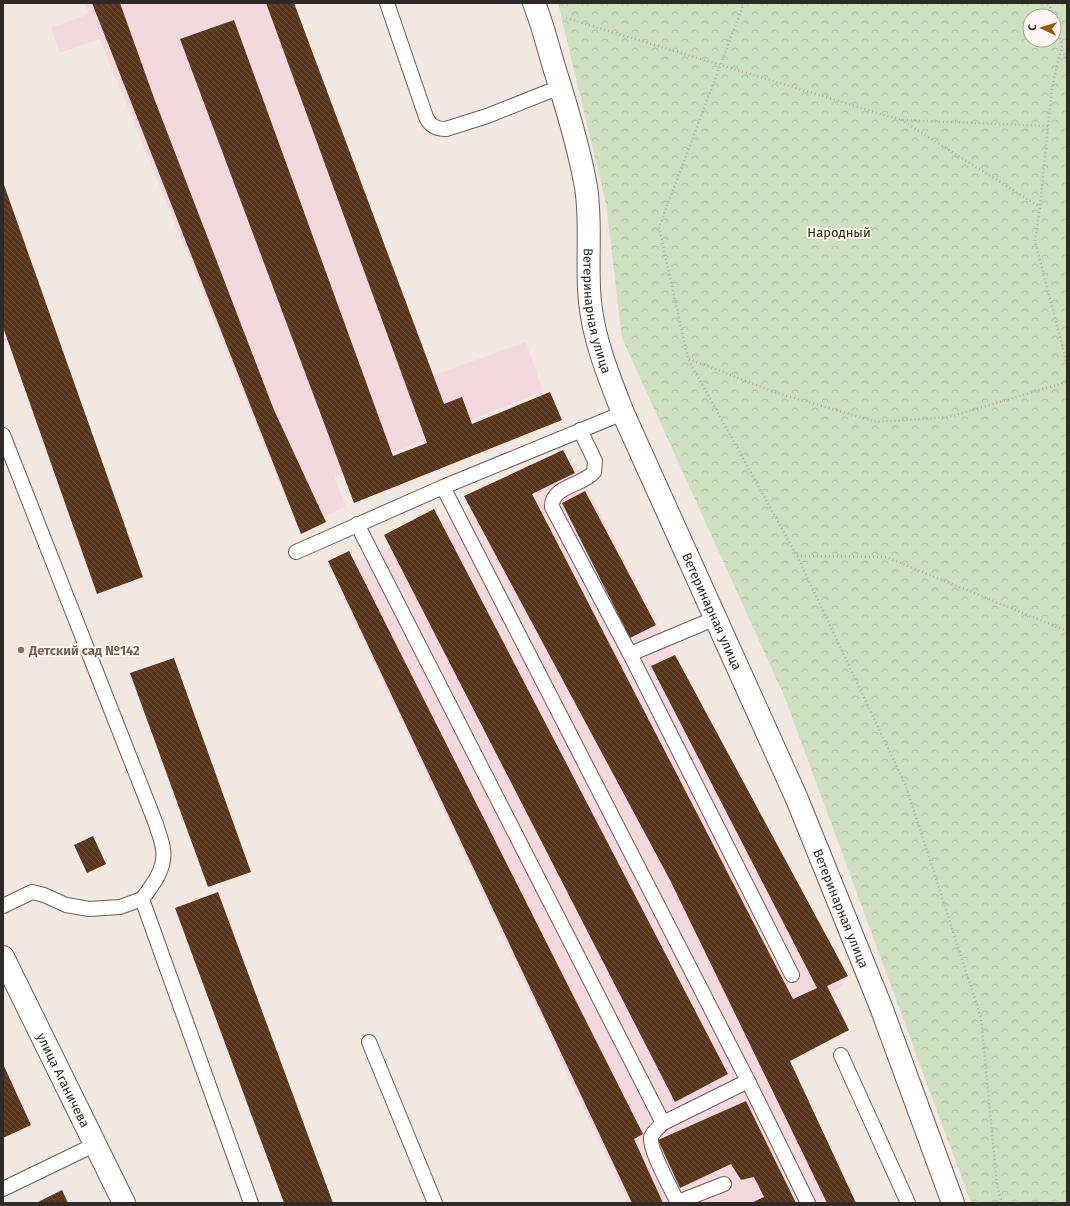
<svg xmlns="http://www.w3.org/2000/svg" width="1070" height="1206" viewBox="0 0 1070 1206" font-family="'Fira Sans',sans-serif">
	<defs>
		<pattern id="park-crowns" width="20" height="18" patternUnits="userSpaceOnUse"><rect width="20" height="18" fill="#cee0bf"/><path d="M2 6a3 3 0 1 1 6 0M12 15a3 3 0 1 1 6 0" fill="none" stroke="#b1c0a4"/></pattern>
		<pattern id="building-back-hatch" width="6" height="6" patternUnits="userSpaceOnUse"><rect width="6" height="6" fill="#59351b"/><path d="M-1 5l2 2M0 0l6 6M5-1l2 2" fill="none" stroke="#6e513c"/></pattern>
	</defs>
	<rect width="100%" height="100%" fill="#f2e8e2"/>
	<path fill="#f3d9de" d="M85,3h200l138,376 103,-37 17,49 -209,86 12,29 -48,23 -198,-490 -40,14 -9,-25 38,-14z
		M575,464l269,522 -81,39 84,178h-219l-296,-630z"/>
	<path fill="url(#park-crowns)" fill-rule="evenodd" d="M558,3h509v1200h-96l-186,-505 -163,-360 -16,-134zM1030,16h24v24h-24z"/>
	<path fill="url(#building-back-hatch)" d="M92,3h28l34,95 120,312 52,112 -25,12z
		M266,3h28l150,401 18,-7 10,27 78,-32 12,28 -208,83 -174,-464 54,-19 159,436 34,-13z
		M3,182l140,395 -46,17 -94,-267z
		M563,450l12,23 -43,21 261,505 24,-11 -166,-322 24,-11 173,321 -21,10 22,44 -59,31 66,142h-29l-157,-323 -206,-384z
		M585,491l71,134 -26,13 -68,-135z
		M434,509l294,565 -53,28 -291,-567z
		M349,551l294,583 -9,5 29,64h-31l-304,-642z
		M174,658l77,214 -43,15 -78,-214z
		M93,836l13,28 -19,9 -13,-28z
		M218,892l115,311h-49l-109,-295z
		M3,1064l28,61 -28,13z
		M746,1101l50,102h-45l13,-6 -10,-20 -13,3 -10,-16 -51,24 -22,-48z
		M62,1190l6,13h-32z"/>
	<g fill="none" stroke-linecap="round" stroke-linejoin="round">
		<defs>
			<path id="service" d="M387,3l39,114c4,9 10,12 20,12l41,-13 73,-29
				M580,430l15,31 -1,11c-12,14 -43,14 -42,35l78,147 162,321
				M3,435l153,389c2,8 6,16 7,25 3,19 -10,36 -21,50l109,304
				M443,487l305,594 60,122
				M357,524l306,599
				M296,552l147,-65 180,-74
				M630,654l86,-36
				M3,906l29,-14 12,3 22,10 23,4 31,-2 22,-8
				M369,1042l66,161
				M841,1055l67,148
				M3,1189l93,-45
				M678,1202l46,-18
				M678,1203c-6,-13 -29,-53 -27,-66 2,-5 8,-10 12,-14l85,-42"/>
			<g id="minor">
				<path id="s1" d="M534,3c9,22 14,45 21,67 12,38 24,77 31,117 6,38 0,77 4,115 4,39 19,75 33,111l174,386 84,208 72,196"/>
				<path id="s2" d="M3,957l121,246"/>
			</g>
		</defs>
		<use href="#service" stroke="#685f5a" stroke-width="16"/>
		<use href="#minor" stroke="#685f5a" stroke-width="24"/>
		<path stroke="#b2aaa5" stroke-width="2.5" stroke-dasharray="1 3" stroke-linecap="butt" d="M744,3l-85,224 29,132 109,197 109,230 75,232 16,167 5,18
			M1049,3l4,13
			M566,18l335,102 147,6
			M1054,19l13,45
			M1062,46l-10,41 -12,120 -5,34 32,123
			M901,120l139,87
			M689,359l88,34 100,29 72,-5 118,-35
			M797,556l89,1 181,74"/>
		<use href="#service" stroke="#fff" stroke-width="14"/>
		<use href="#minor" stroke="#fff" stroke-width="22"/>
	</g>
	<circle fill="#8d6e63" stroke="#fef6f1" stroke-width="1.5" cx="21" cy="650" r="4"/>
	<g text-anchor="middle" stroke-width="4" stroke-linejoin="round" paint-order="stroke">
		<g font-size="13" fill="#203606" stroke="#fef6f1">
			<text x="839" y="237">Народный</text>
		</g>
		<g font-size="13" fill="#2d2a27" stroke="#fef6f1">
			<text dy="5" stroke="none"><textPath href="#s1" startOffset="316">Ветеринарная улица</textPath></text>
			<text dy="5" stroke="none"><textPath href="#s1" startOffset="640">Ветеринарная улица</textPath></text>
			<text dy="5" stroke="none"><textPath href="#s1" startOffset="964">Ветеринарная улица</textPath></text>
			<text dy="5" stroke="none"><textPath href="#s2" startOffset="137">улица Аганичева</textPath></text>
		</g>
		<g font-size="13" font-weight="bold" fill="#785e54" stroke="#fef6f1" text-anchor="start">
			<text x="29" y="655">Детский сад №142</text>
		</g>
	</g>
	<rect width="1070" height="1206" fill="none" stroke="#2d2a27" stroke-width="8"/>
	<g transform="translate(1042 28) rotate(274)"><circle r="19" fill="#fef6f1" stroke="#aaa4a0"/>
	<path d="M0-3L7 15L0 10L-7 15Z" fill="#915c10"/>
	<text y="-6" font-size="11" font-weight="bold" text-anchor="middle" fill="#2d2a27">С</text>
	</g>
</svg>
